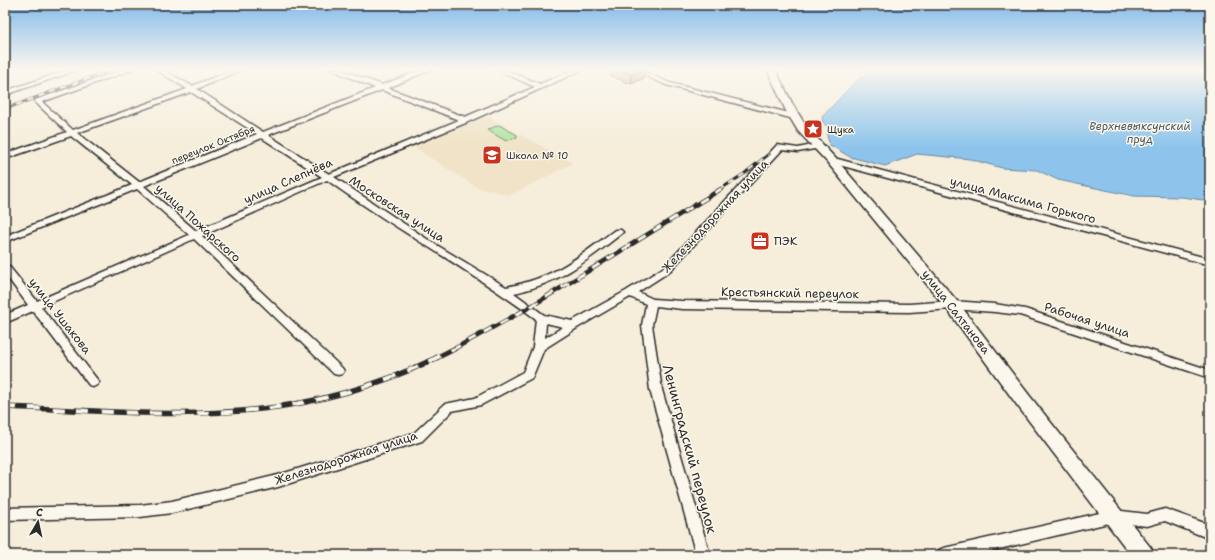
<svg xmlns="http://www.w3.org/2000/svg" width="1215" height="560" viewBox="0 0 1215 560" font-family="'Shantell Sans',sans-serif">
	<rect width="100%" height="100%" fill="#f6eedb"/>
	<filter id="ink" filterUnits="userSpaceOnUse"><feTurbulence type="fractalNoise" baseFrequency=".025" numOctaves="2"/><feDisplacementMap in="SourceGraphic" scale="8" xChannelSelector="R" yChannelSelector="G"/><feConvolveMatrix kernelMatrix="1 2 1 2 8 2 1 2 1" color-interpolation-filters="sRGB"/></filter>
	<g filter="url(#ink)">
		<path fill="#f0e3c7" d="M486,116l87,47 -62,32 -33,-7 -66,-42z"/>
		<path fill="#b2e4a4" stroke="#6e8868" d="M499,125l18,10v2l-11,4 -19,-11z"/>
		<path fill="#8ec4ec" stroke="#66879f" d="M872,69h338v132l-28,-4 -48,-1 -76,-16 -21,-10 -35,-2 -32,-9 -53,-5 -32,12 -35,-9 -20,-12 -3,-9 1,-8 -5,-6 -1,-5 31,-33z"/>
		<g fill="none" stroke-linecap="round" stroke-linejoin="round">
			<defs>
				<path id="minor" d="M71,69h9l-75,26v-4z
					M125,69h9l-92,33 31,28 114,-41 -32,-20h7l30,17 43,-17h8l-46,20 66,43 112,-44 -45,-19h9l43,16 42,-16h8l-44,19 77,29 70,-30 -40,-18h8l37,15 36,-15h8l-116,53 -134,55 96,64 76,46c49,-9 71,-29 109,-57h6l2,2 -2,2c-36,28 -61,49 -107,59l30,22 28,6 54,-30 37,-23 114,-123 21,3 19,-4 4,2 -1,2 -22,4 -16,-2 -113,122 -31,20 15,7 29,2 227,3 43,-3 43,3 30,5 185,61v8l-190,-63 -25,-3 -43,-3 -43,3 -227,-3 -26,-3 -4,19 10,65 48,165h-14l-46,-165 -8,-65 4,-21 -16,-7 -53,31 -33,21 -12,29 -51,27 -29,6 -30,30 -144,46 -106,26 -32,4 -135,3v-12l135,-3 32,-4 106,-26 136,-42 31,-29 30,-6 48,-26 10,-25 3,-28c-67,-50 -141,-90 -209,-139l-125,56 140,132 2,3 -2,3 -4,1 -4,-1 -140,-135 -153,68 58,75 -2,3 -4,2 -4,-2 -56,-74 -28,12v-8l23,-10 -23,-31v-10l3,1 29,36 152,-66 -52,-46 -132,53v-6l127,-51 -61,-49 -66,23v-5l62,-22 -32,-30v-2zM382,90l77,30 -130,54 -61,-39zM191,92l66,42 -118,48 -62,-49zM262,138l60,39 -126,54 -52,-45zM546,323l17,4 -18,11z
					M630,69h8l32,14 127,32 1,2 -4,2 -128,-34z
					M828,158h6l376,101v6l-382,-103z
					M1165,509l45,16v14l-45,-18 -18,5 -34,-4 -139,33h-37l2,-5 5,-2 169,-38 34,4z"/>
				<path id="secondary" d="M767,69h8l18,36 13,21 29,32 122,143 72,94 122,153 3,7h-23l-114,-150 -70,-96 -120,-147 -29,-31 -12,-20z"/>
			</defs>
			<use href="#minor" stroke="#2b2b2b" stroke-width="3"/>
			<use href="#secondary" stroke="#2b2b2b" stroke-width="3"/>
			<use href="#minor" fill="#fbf7ec" fill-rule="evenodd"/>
			<use href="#secondary" fill="#fbf7ec" fill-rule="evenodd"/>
			<defs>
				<path id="rail-far2" d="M5,109l108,-40
					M719,190l25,-16 25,-20"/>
				<path id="rail-far1" d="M452,350l78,-43 191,-118"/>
				<path id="rail" d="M5,407c89,3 184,13 272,0 62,-9 122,-29 177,-58"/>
			</defs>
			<use href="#rail-far2" stroke="#2b2b2b" stroke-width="3"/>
			<use href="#rail-far1" stroke="#2b2b2b" stroke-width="4.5"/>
			<use href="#rail" stroke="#2b2b2b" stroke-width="5.5"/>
			<use href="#rail-far2" stroke="#fbf7ec" stroke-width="2" stroke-dasharray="6" stroke-linecap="butt"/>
			<use href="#rail-far1" stroke="#fbf7ec" stroke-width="3" stroke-dasharray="9" stroke-linecap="butt"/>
			<use href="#rail" stroke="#fbf7ec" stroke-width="4" stroke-dasharray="12" stroke-linecap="butt"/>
		</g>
		<path fill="#c2ad83" stroke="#2b2b2b" d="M611,69h33v9l-13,6 -20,-8z"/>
		<path fill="#9e8d6a" stroke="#2b2b2b" d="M643,69h1v9l-13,6v-10z"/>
		<path fill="#e2c998" stroke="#2b2b2b" d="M617,69h26l-12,5z"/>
	</g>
	<linearGradient id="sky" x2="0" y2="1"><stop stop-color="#84baea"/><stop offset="0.47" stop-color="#fbf7ef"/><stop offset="1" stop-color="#fbf7ef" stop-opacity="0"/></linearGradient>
	<rect width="1215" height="147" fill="url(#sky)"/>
	<defs>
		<symbol id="sight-square" viewBox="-11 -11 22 22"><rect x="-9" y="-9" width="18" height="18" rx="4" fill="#c8321e" stroke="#fbf7ec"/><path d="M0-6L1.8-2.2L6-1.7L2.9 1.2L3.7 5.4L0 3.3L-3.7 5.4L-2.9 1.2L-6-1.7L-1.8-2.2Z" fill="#fff"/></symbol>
		<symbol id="school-square" viewBox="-11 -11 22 22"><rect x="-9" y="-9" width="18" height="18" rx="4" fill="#c8321e" stroke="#fbf7ec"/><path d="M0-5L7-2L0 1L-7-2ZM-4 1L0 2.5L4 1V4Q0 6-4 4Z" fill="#fff"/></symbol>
		<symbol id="office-square" viewBox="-11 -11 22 22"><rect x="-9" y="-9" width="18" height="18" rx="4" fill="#c8321e" stroke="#fbf7ec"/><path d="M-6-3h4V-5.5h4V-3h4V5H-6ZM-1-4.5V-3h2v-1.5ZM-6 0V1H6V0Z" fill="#fff"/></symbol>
	</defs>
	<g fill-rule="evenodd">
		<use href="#sight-square" x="802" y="118" width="22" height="22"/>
		<use href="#school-square" x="481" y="144" width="22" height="22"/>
		<use href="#office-square" x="749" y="230" width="22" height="22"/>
	</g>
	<g text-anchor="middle" stroke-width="3" stroke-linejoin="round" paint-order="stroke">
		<g font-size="10" fill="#2b2b2b" stroke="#fbf7ec" text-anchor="start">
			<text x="827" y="133">Щука</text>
			<text x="506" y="159">Школа № 10</text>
		</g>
		<g font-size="10" fill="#2b2b2b" stroke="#fbf7ec">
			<text transform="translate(213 144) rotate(-22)" y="4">переулок Октября</text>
		</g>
		<g font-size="11" font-style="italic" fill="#495965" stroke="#fbf7ec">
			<text x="1140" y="130">Верхневыксунский<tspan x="1140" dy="13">пруд</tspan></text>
		</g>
		<g font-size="12" fill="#2b2b2b" stroke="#fbf7ec">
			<text transform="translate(288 181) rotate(-24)" y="4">улица Слепнёва</text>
			<text transform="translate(1023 200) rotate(15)" y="4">улица Максима Горького</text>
			<text transform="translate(397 209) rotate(33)" y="4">Московская улица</text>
			<text transform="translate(715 216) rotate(-47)" y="4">Железнодорожная улица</text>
			<text transform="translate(198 223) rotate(42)" y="4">улица Пожарского</text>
			<text transform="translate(790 293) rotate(1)" y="4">Крестьянский переулок</text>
			<text transform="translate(956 312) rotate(52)" y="4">улица Салтанова</text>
			<text transform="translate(60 316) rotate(52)" y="4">улица Ушакова</text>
			<text transform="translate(1087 320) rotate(18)" y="4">Рабочая улица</text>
			<text transform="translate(346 458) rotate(-18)" y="4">Железнодорожная улица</text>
		</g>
		<g font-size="12" fill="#2b2b2b" stroke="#fbf7ec" text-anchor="start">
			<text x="774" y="245">ПЭК</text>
		</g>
		<g font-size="14" fill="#2b2b2b" stroke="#fbf7ec">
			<text transform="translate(690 449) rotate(75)" y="5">Ленинградский переулок</text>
		</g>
	</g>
	<rect width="1215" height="560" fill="none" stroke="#fbf7ec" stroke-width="20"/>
	<rect x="10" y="10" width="1195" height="540" fill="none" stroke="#2b2b2b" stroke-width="1.5" filter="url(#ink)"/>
	<g transform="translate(38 522) rotate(9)" stroke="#fbf7ec" stroke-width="3" paint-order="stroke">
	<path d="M0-3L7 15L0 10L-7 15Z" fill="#2b2b2b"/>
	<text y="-6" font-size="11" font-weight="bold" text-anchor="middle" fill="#2b2b2b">С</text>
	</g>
</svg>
